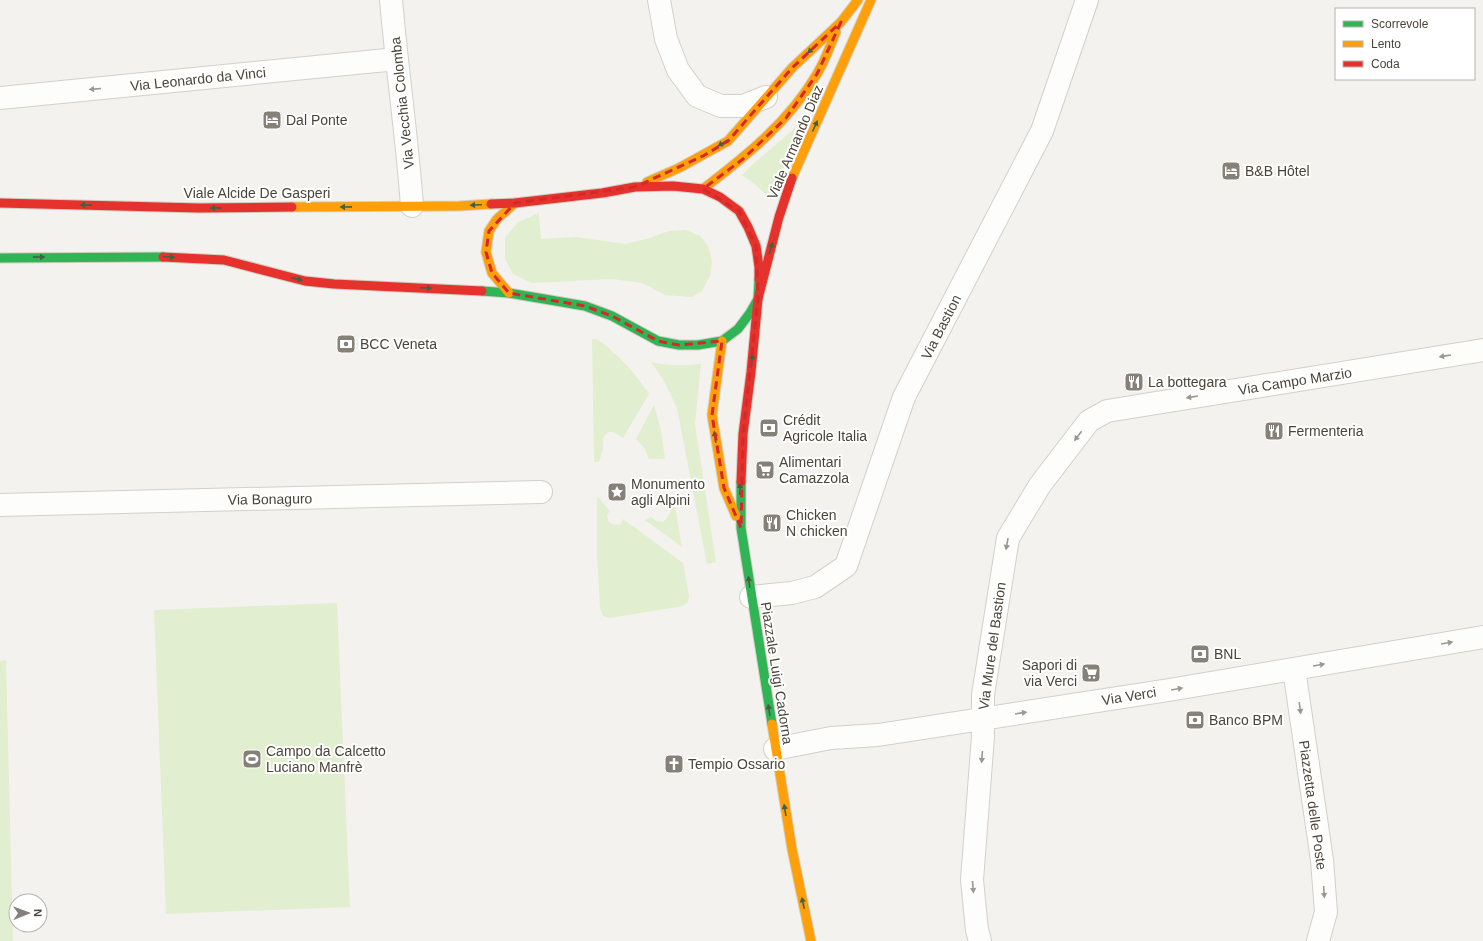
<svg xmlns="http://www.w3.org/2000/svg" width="1483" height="941" viewBox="0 0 1483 941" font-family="Arial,sans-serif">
	<rect width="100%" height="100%" fill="#f4f2ee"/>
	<path fill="#e1eecf" d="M802,122l-31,78 -14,-14 -15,-11 9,-9z
		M539,213l2,26 35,-2 49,7 25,-6 19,-7 17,-1 14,6 8,10 4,15 -2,15 -8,15 -10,6 -27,-2 -23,-12 -30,-4 -80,4 -19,-9 -8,-15v-21l13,-16z
		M592,339h5c23,17 36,31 52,55l-26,44 -9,-6h-6c-7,6 -5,9 -5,16 0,4 -3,10 -4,14h-5z
		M651,362c17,4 33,4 50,2l-6,60 21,138 -9,2 -30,-156 -13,-27z
		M654,405l7,25 4,29h-16l-5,-11 -8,-9z
		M673,495l9,52 -37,-27 6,-3 5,4 7,1 4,-4 4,-7 -3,-8z
		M597,496l13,15 -3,4c0,8 6,11 14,9l2,-5 60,44 6,32 -1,7 -5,4 -73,12 -7,-2 -3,-8 -3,-53z
		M337,603l13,304 -184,7 -12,-304z
		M6,660l7,281h-13v-280z"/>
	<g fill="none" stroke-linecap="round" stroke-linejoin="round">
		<defs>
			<path id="street" d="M391,0c6,69 16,137 21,206
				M659,0l7,39 12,31 19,26 24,10h22l23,-9
				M0,98l397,-39
				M0,505l541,-13
				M751,597l41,-4 23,-6 31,-21 58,-169 138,-266 45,-131
				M1294,669l28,191 4,52 -8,29
				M775,749l56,-11 47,-3 291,-45 314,-53
				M980,941l-3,-11 -5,-50 11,-144v-41l25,-157 32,-53 49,-64 18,-10 376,-61"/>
			<path id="fast" d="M0,258l163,-1
				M482,291l27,2 76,13 27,10 46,25 21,4h19l24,-4 16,-12 12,-16 8,-14 1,-20
				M741,482v46l31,196"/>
			<path id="slow" d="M792,178l79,-178
				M647,182l32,-14 49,-27 65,-74 48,-45 17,-22
				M703,189c43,-33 86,-67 114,-115 8,-13 13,-28 19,-42
				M292,207l167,-1 32,-2
				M509,293l-17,-20 -6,-21 3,-21 8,-12 18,-16
				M722,341l-10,74 12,73 12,28
				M772,724l20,125 19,92"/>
			<path id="jam" d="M0,203l199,5 93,-1
				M491,204l24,-1 87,-10 33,-6 38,-1 30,3 17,8 19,14 9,16 8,19 3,21v12
				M163,257l61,3 81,21 29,3 148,7
				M741,482l2,-48 8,-62 7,-73 21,-82 13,-39"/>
		</defs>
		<use href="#street" stroke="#d2d0cb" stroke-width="24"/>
		<use href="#fast" stroke="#d3cfc5" stroke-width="11"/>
		<use href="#slow" stroke="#d3cfc5" stroke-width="11"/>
		<use href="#jam" stroke="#d3cfc5" stroke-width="11"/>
		<use href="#street" stroke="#fdfdfc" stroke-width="22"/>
		<use href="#fast" stroke="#30b455" stroke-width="9"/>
		<use href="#slow" stroke="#ff9f0a" stroke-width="9"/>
		<use href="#jam" stroke="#e5322d" stroke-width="9"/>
	</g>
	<defs><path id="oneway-solid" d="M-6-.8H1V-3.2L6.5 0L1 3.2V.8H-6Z"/></defs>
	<g fill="#446040">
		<use href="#oneway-solid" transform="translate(812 49) rotate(137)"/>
		<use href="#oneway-solid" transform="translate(815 126) rotate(-66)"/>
		<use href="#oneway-solid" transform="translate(723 143) rotate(147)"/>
		<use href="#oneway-solid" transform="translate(86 205) rotate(-179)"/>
		<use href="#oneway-solid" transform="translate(476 205) rotate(177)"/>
		<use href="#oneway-solid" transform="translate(346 207) rotate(179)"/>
		<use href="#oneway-solid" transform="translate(216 208) rotate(180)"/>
		<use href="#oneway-solid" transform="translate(771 248) rotate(-75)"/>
		<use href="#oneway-solid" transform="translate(39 257) rotate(-1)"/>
		<use href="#oneway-solid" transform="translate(169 257) rotate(3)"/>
		<use href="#oneway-solid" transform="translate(297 279) rotate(15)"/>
		<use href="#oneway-solid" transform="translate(426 288) rotate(2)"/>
		<use href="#oneway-solid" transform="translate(752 360) rotate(-85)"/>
		<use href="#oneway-solid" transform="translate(715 437) rotate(-98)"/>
		<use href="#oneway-solid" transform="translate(740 489) rotate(-87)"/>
		<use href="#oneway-solid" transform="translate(749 582) rotate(-98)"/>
		<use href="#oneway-solid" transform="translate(769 710) rotate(-99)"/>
		<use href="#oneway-solid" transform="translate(785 810) rotate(-99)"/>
		<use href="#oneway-solid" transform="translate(803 903) rotate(-102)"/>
	</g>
	<g fill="#9b9791">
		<use href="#oneway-solid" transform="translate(95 89) rotate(175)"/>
		<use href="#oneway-solid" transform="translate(1445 356) rotate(171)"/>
		<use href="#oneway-solid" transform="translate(1192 397) rotate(171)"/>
		<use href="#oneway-solid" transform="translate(1078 436) rotate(127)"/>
		<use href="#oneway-solid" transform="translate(1007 544) rotate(100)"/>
		<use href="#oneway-solid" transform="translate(1447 643) rotate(-10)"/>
		<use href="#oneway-solid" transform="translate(1319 665) rotate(-10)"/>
		<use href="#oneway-solid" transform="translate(1177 689) rotate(-10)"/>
		<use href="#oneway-solid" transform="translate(1300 708) rotate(82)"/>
		<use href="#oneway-solid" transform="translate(1021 713) rotate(-9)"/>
		<use href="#oneway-solid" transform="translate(982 757) rotate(94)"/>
		<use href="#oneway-solid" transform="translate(973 887) rotate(85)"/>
		<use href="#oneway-solid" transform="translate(1324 892) rotate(86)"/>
	</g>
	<path fill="none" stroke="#d62828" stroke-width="3" stroke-dasharray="8 5" stroke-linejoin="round" d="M841,22l-24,52 -31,44 -43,41 -40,30 36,22 17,35 2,53 -15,135 -2,94 -17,-40 -12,-73 10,-74 -43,4 -21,-4 -46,-25 -27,-10 -76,-13 -17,-20 -6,-21 3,-21 26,-28 120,-16 68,-31 25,-15 65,-74z"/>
	<defs>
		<symbol id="hotel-square" viewBox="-11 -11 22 22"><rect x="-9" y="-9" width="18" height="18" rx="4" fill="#868178" stroke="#fff"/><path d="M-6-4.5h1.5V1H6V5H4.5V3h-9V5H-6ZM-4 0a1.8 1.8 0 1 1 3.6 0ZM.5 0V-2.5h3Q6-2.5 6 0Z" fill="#fff"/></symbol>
		<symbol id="bank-square" viewBox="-11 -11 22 22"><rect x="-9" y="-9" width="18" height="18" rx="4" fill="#868178" stroke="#fff"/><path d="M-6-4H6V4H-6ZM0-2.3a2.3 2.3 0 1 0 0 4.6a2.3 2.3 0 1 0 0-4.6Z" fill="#fff"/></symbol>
		<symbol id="restaurant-square" viewBox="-11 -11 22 22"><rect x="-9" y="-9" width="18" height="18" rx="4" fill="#868178" stroke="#fff"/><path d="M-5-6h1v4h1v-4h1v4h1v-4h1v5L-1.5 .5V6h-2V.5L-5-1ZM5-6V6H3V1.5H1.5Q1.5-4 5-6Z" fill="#fff"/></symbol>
		<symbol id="supermarket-square" viewBox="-11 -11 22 22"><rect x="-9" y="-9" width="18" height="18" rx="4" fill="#868178" stroke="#fff"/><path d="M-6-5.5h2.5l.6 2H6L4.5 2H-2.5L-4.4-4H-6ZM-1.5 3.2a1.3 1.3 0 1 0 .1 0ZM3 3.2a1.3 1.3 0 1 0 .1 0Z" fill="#fff"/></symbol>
		<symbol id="sight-square" viewBox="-11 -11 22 22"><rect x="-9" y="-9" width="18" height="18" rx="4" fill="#868178" stroke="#fff"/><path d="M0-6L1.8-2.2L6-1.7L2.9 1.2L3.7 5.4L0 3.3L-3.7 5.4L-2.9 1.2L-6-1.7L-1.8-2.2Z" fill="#fff"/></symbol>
		<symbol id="stadium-square" viewBox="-11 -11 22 22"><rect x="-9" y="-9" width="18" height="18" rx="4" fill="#868178" stroke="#fff"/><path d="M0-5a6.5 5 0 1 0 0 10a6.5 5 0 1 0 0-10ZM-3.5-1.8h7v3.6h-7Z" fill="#fff"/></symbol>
		<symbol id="church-square" viewBox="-11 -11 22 22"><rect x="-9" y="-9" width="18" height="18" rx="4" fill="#868178" stroke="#fff"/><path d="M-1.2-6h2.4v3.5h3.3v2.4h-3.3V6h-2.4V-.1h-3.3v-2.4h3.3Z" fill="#fff"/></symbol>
	</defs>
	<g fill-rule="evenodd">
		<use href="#hotel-square" x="261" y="109" width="22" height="22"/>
		<use href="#hotel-square" x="1220" y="160" width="22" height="22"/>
		<use href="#bank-square" x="335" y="333" width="22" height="22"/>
		<use href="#restaurant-square" x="1123" y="371" width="22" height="22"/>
		<use href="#bank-square" x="758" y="417" width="22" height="22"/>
		<use href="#restaurant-square" x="1263" y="420" width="22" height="22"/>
		<use href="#supermarket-square" x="754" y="459" width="22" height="22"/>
		<use href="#sight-square" x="606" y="481" width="22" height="22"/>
		<use href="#restaurant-square" x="761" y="512" width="22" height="22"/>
		<use href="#bank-square" x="1189" y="643" width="22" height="22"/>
		<use href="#supermarket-square" x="1080" y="662" width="22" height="22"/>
		<use href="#bank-square" x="1184" y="709" width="22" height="22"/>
		<use href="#stadium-square" x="241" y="748" width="22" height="22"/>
		<use href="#church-square" x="663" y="753" width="22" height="22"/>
	</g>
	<g text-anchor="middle" stroke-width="4" stroke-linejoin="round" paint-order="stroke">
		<g font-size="14" fill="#4b4439" stroke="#fff">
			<text transform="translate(198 79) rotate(-6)" y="5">Via Leonardo da Vinci</text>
			<text transform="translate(402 103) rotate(-96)" y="5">Via Vecchia Colomba</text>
			<text transform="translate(795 142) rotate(-67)" y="5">Viale Armando Diaz</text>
			<text x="257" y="198">Viale Alcide De Gasperi</text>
			<text transform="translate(941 327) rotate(-63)" y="5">Via Bastion</text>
			<text transform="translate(1295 381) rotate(-9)" y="5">Via Campo Marzio</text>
			<text transform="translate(270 499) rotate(-1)" y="5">Via Bonaguro</text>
			<text transform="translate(992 646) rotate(-82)" y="5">Via Mure del Bastion</text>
			<text transform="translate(777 673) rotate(81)" y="5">Piazzale Luigi Cadorna</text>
			<text transform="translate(1129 696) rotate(-9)" y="5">Via Verci</text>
			<text transform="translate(1313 805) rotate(82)" y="5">Piazzetta delle Poste</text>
		</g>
		<g font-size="14" fill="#4b4439" stroke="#fff" text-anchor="start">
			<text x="286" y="125">Dal Ponte</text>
			<text x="1245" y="176">B&amp;B Hôtel</text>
			<text x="360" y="349">BCC Veneta</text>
			<text x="1148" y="387">La bottegara</text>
			<text x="783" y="425">Crédit<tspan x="783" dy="16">Agricole Italia</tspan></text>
			<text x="1288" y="436">Fermenteria</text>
			<text x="779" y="467">Alimentari<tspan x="779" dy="16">Camazzola</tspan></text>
			<text x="631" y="489">Monumento<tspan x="631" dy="16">agli Alpini</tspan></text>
			<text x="786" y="520">Chicken<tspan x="786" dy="16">N chicken</tspan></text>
			<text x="1214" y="659">BNL</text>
			<text x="1077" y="670" text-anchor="end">Sapori di<tspan x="1077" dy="16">via Verci</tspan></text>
			<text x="1209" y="725">Banco BPM</text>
			<text x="266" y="756">Campo da Calcetto<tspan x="266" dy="16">Luciano Manfrè</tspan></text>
			<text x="688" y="769">Tempio Ossario</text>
		</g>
	</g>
	<rect x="1335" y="8" width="140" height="72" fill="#ffffff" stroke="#b7b4b0"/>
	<rect x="1343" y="21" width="20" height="6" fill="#30b455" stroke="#b7b4b0"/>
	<text x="1371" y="28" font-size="12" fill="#4b4439">Scorrevole</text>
	<rect x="1343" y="41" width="20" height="6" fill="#ff9f0a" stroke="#b7b4b0"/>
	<text x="1371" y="48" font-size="12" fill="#4b4439">Lento</text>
	<rect x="1343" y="61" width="20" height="6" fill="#e5322d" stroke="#b7b4b0"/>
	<text x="1371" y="68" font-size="12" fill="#4b4439">Coda</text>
	<g transform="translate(28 913) rotate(89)"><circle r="19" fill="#ffffff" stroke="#b7b4b0"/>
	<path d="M0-3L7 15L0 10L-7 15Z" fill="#868178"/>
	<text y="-6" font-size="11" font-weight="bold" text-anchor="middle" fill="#4b4439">N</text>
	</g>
</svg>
